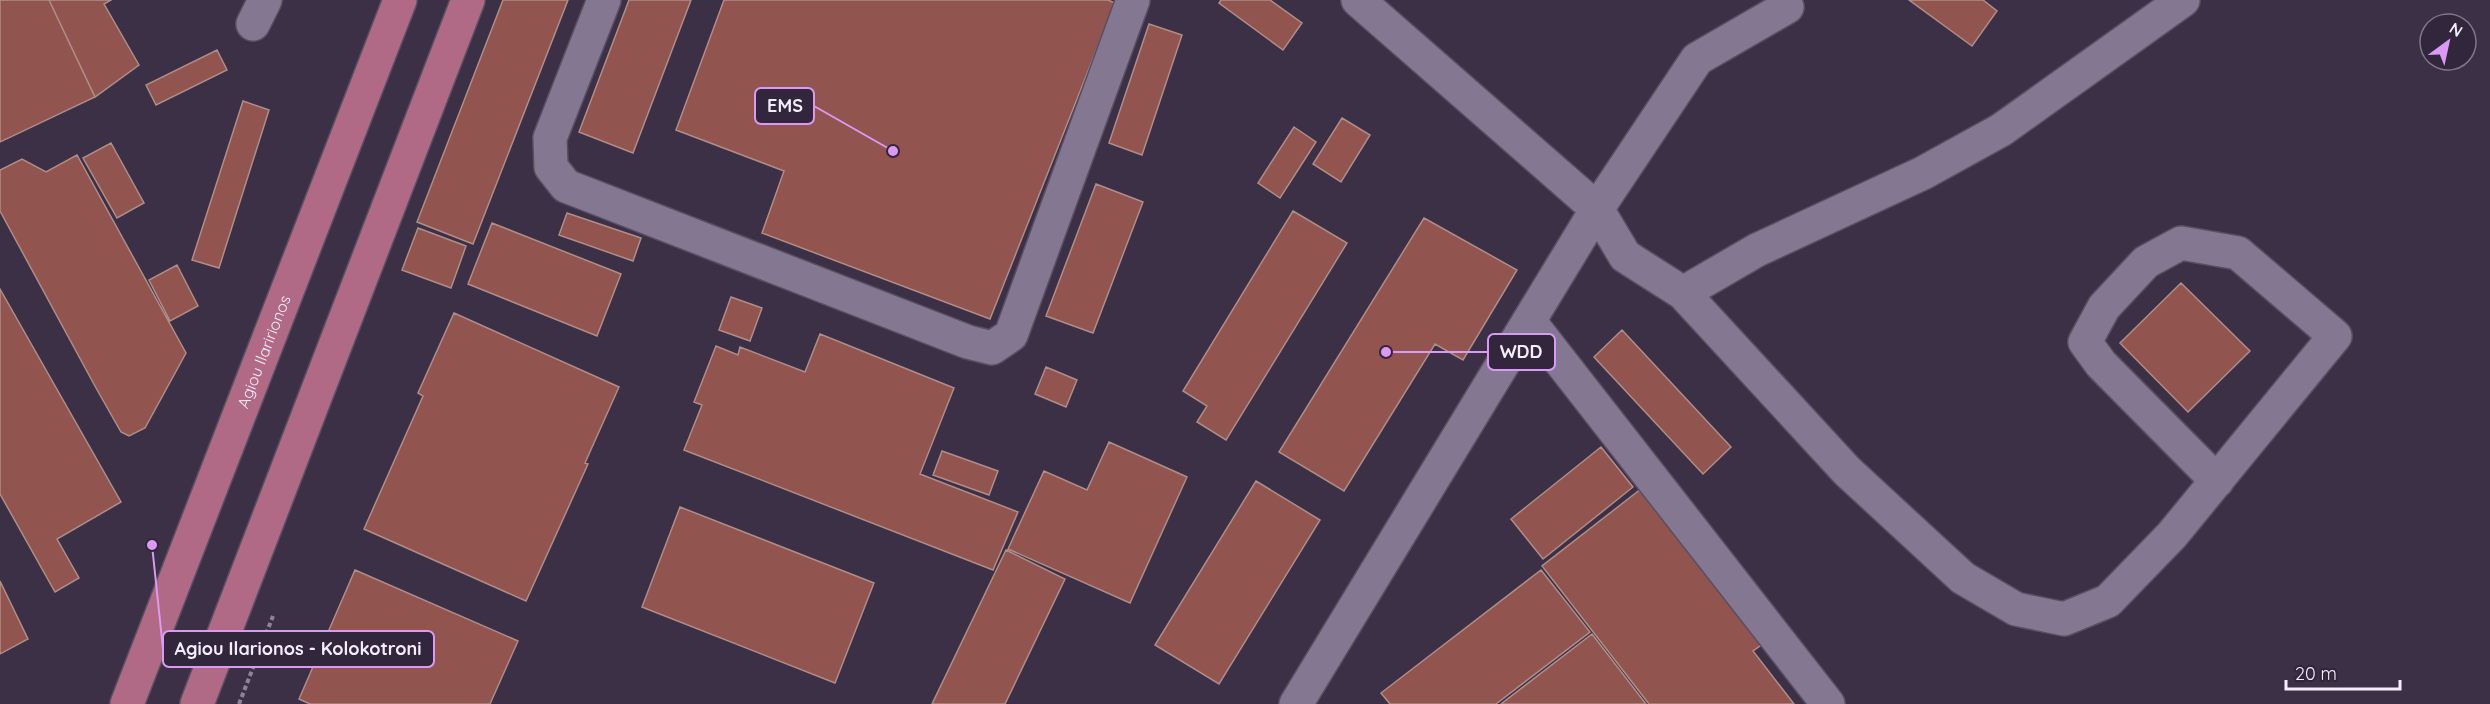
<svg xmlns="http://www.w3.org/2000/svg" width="2490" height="704" viewBox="0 0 2490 704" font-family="Quicksand,sans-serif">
	<rect width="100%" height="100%" fill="#3c3047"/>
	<path fill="#92544e" stroke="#af8d89" stroke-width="1.5" d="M0,0h49l46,97 -95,45z
		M49,0h62l-7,4 35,61 -44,32z
		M503,0h65l-95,244 -56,-22z
		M629,0h62l-58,153 -54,-21z
		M724,0h384l7,3 -125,316 -228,-86 22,-62 -108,-41z
		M1221,0h49l32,23 -19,27 -64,-47z
		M1909,0h74l14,11 -25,35z
		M1149,24l33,11 -40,120 -33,-12z
		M217,50l10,20 -71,35 -10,-20z
		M243,101l26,9 -50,158 -27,-8z
		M1342,118l28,17 -29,47 -28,-18z
		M1294,127l22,15 -36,56 -22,-15z
		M111,143l33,60 -27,15 -34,-60z
		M77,155l109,198 -41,75 -16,8 -8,-4 -25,-44 -96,-177v-41l22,-11 24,13z
		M1096,184l47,18 -50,131 -47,-17z
		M1293,211l54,32 -121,197 -29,-18 10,-16 -24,-15z
		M567,213l74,25 -8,23 -74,-26z
		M1424,218l93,52 -54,90 -28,-16 -91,147 -65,-39z
		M492,223l129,51 -24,62 -129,-52z
		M418,228l48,18 -15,42 -49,-18z
		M177,265l21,41 -28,15 -21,-41z
		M2181,283l69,68 -62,61 -68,-69z
		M0,289l121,213 -64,37 22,39 -24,14 -55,-98z
		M731,297l31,11 -12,33 -31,-11z
		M454,313l165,74 -34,76 3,1 -62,137 -162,-72 59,-133 -5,-3z
		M1622,330l109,117 -28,27 -109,-117z
		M820,334l134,54 -34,86 98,38 -25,58 -309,-120 18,-45 -8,-3 22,-56 22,9 2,-8 65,25z
		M1046,367l31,13 -11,27 -31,-13z
		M1109,442l78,35 -57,126 -122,-54 36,-78 43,19z
		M1601,447l32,40 -90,72 -32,-40z
		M942,451l56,20 -9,24 -56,-20z
		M1256,481l64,39 -101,164 -64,-39z
		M1646,485l121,156 -14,10 41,53h-145l-107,-138z
		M680,507l194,76 -39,100 -193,-76z
		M1006,550l59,29 -60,125h-73z
		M355,570l163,71 -28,63h-180l-11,-5z
		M1541,570l49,62 -94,72h-106l-9,-11z
		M0,581l28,58 -28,15z
		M1592,634l54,70h-145z"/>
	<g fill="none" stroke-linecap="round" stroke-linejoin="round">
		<defs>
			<path id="minor" d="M604,0l-54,138 1,29 15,19 402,156 24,6 19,-13 122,-335
				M1358,0l239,209 28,47 58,37 164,178 116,107 53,31 48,10 44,-18 64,-66 163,-199 -97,-83 -57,-10 -35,19 -42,45 -19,35 16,22 116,117
				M253,24l12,-24
				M1683,293l74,-43 166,-77 78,-43 182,-130
				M1529,321l299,383
				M1296,704l301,-495 100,-150 90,-52"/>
			<g id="major">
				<path id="s1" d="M127,704l273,-704"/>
				<path d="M197,704l271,-704"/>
			</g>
		</defs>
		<use href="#minor" stroke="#594f63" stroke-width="36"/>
		<use href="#major" stroke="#594f63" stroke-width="36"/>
		<path stroke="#8e8498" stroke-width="4" stroke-dasharray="4.5 3" stroke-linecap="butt" d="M239,704l34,-88"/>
		<use href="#minor" stroke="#847792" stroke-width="33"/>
		<use href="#major" stroke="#b06a85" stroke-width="33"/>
	</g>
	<g text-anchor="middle" stroke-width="5" stroke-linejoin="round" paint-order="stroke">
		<g font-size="16" fill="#f4edfc" stroke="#31263c">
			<text dy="6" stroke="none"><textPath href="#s1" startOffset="378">Agiou Ilaririonos</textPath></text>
		</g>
	</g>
	<path fill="none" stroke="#db99f6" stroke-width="2" d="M893 151L814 106M1386 352L1488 352M152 545L163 649"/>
	<g fill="#db99f6" stroke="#31263c" stroke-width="2">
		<circle cx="893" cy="151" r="6"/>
		<circle cx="1386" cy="352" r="6"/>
		<circle cx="152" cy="545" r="6"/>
	</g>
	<g fill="#31263c" stroke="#db99f6" stroke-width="2">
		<rect x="755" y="88" width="59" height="36" rx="6"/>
		<rect x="1488" y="334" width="67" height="36" rx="6"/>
		<rect x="163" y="631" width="271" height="36" rx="6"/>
	</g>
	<g font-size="18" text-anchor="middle" font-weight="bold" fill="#f4edfc">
		<text x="785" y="112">EMS</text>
		<text x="1521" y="358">WDD</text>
		<text x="298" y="655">Agiou Ilarionos - Kolokotroni</text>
	</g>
	<g transform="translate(2448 42) rotate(33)"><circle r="28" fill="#31263c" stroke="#7f7689" stroke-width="1.5"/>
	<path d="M0-4.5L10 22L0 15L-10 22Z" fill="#db99f6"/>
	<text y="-9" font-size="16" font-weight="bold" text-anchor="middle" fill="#f4edfc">N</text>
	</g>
	<path d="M2286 680v9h114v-9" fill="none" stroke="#f4edfc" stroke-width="3"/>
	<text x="2295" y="680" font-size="18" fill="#f4edfc" stroke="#31263c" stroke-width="4.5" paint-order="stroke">20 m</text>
</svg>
